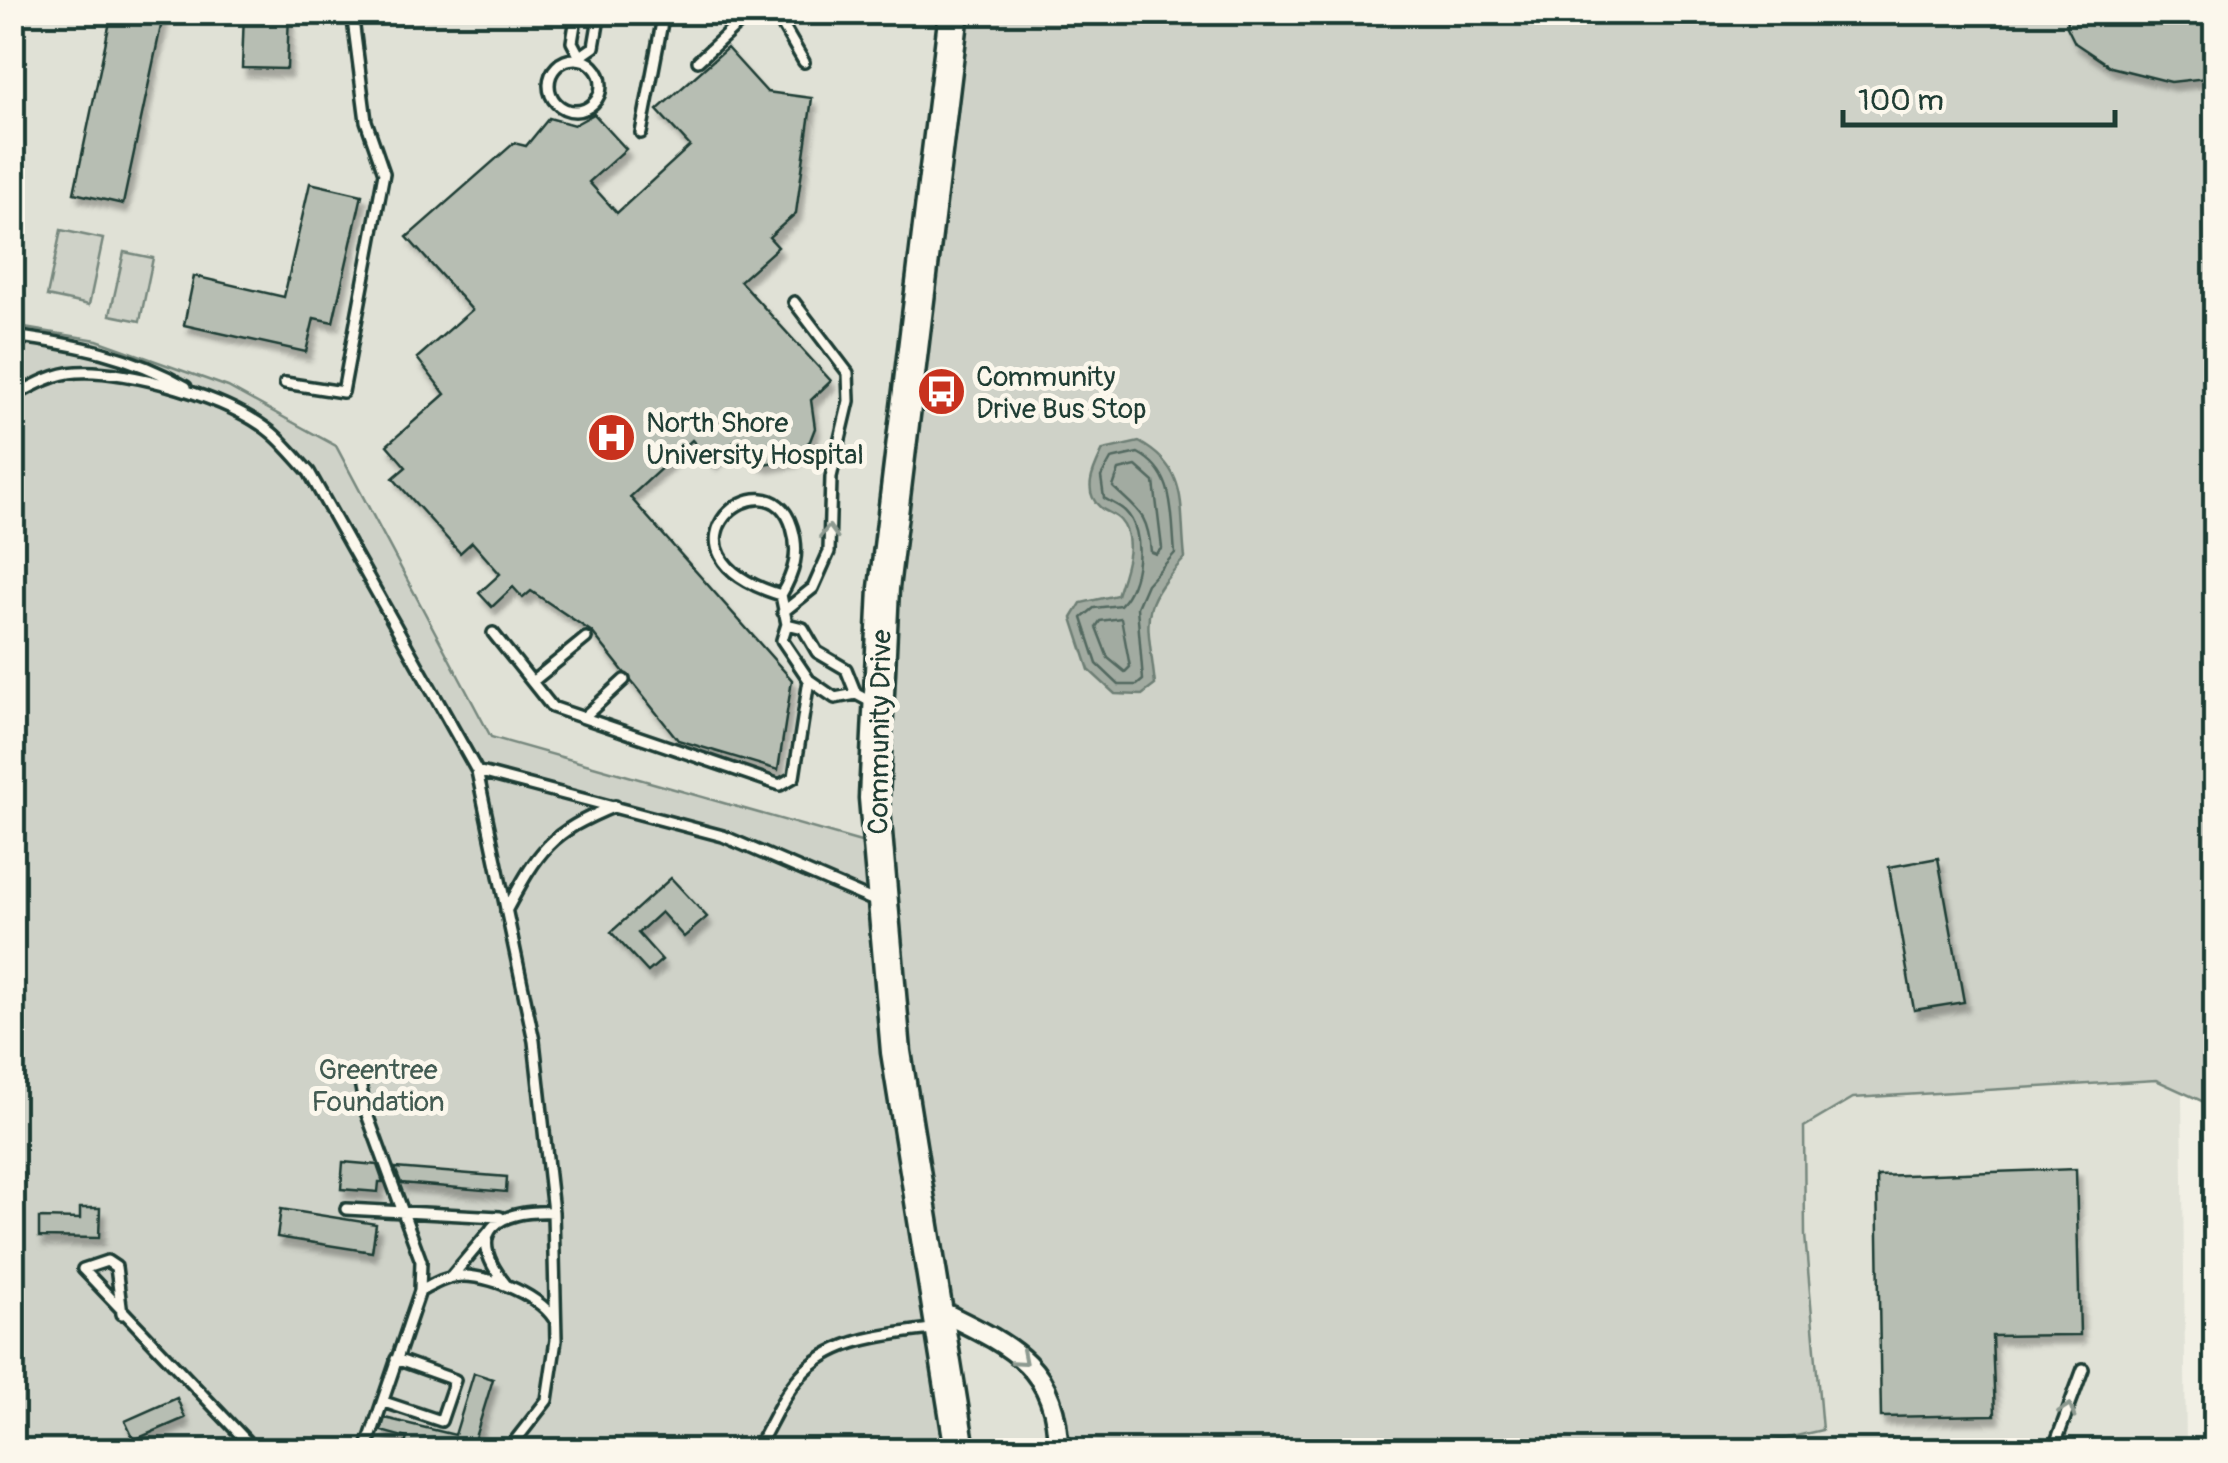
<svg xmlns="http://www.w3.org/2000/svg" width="2228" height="1463" viewBox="0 0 2228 1463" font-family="Pangolin,sans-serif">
	<defs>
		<filter id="shadow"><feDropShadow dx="4.5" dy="8" stdDeviation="2.5" flood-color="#0004"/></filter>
	</defs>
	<rect width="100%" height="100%" fill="#f2f0e5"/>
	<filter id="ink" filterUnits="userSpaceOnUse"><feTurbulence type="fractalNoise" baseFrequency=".01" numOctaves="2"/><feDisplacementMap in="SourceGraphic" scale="20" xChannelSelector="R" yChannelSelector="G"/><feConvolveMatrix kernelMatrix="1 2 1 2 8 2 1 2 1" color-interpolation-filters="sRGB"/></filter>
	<g filter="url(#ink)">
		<path fill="#e0e1d6" d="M12,13h942l-71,835 -393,-111 -154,-291 -108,-59 -131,-47 -84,-14z
			M2156,1080l26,12 4,358h-450l86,-20 -17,-195 -1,-108 49,-29z
			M936,1290l104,83 20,77h-96z"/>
		<path fill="#cfd2c8" stroke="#77887e" stroke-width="2.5" d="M954,13h1261v1094l-59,-27 -303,18 -49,29 1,108 17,195 -86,20h-676v-19l-37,-74 -86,-66 27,159h-951l-1,-1124 85,14 131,47 108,59 155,291 391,111 -2,-155z
			M61,230l42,9 -14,66 -42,-9z
			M124,252l29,6 -13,63 -30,-6z"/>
		<path fill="#a2aba1" stroke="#6e7f75" stroke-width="2.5" d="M1139,442c51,28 40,64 46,116 -49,51 -37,60 -30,127l-13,10 -27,-1 -26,-24 -17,-52 9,-15 36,-8c7,-22 21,-55 3,-75 -5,-6 -15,-8 -20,-13 -19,-16 -5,-40 3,-57z"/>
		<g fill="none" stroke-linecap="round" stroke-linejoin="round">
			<path stroke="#536960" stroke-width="2.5" d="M1138,453c38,20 33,61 37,100l-28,31 -10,23 6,73 -6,5h-18l-22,-21 -15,-46 12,-10 26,-3c20,-19 27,-73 5,-94 -5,-5 -15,-9 -21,-13l-3,-21 10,-18z
				M1136,466l18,16 8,66 -6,6 -5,-2c-3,-39 -13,-41 -38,-65l6,-17z
				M1121,618l9,49 -5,5 -17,-14 -12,-31 4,-6z"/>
		</g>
		<path fill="#b7beb3" stroke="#1f3d34" stroke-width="2.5" filter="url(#shadow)" d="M112,12h52l-41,192 -49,-11z
			M244,12h45l-2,57 -45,-1z
			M2066,12h150v65l-45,5 -60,-15 -36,-24 -8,-16z
			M727,48l40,44 45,6 -16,115 -27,24 9,10 -38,34 91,100 -20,19 4,28 -5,13 -18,18 -28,5 -12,-4 -17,-19 -23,21 -20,-22 -62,57 162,183 -14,90 -100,-30 -86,-108 -61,-41 -8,7 -10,-11 -21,20 -13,-14 21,-19 -28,-32 -12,11 -67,-75 13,-11 -19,-22 58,-51 -28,-36 55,-48 -65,-73 107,-94 12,3 23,-28 25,7 20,-11 32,35 -37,33 28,31 73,-67 -33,-36z
			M310,183l52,12 -29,127 -19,-4 -8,34 -122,-27 10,-49 90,21z
			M1938,858l26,144 -50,8 -25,-143z
			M671,878l36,39 -23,20 -23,-25 -23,21 24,27 -14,12 -37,-40z
			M343,1162l34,3 6,17h-4l-1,10 -37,-3z
			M395,1168l112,9 -1,15 -105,-9z
			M2076,1169l4,166 -88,1 3,79 -114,2 -4,-241z
			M80,1208h20l-1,30 -60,-1v-19l41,1z
			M281,1209l95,15 -4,28 -95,-15z
			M474,1373l19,6 -19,62 19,6 -1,3h-89l4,-12 -26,-7 4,-13 70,17z
			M177,1398l8,20 -51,22 -9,-19z"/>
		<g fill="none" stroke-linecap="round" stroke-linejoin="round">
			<defs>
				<path id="service" d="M577,12l-5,30 9,17
					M775,12l29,50
					M581,56l13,-9 6,-35
					M549 85a26 26 0 1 1 52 0a26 26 0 1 1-52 0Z
					M698,61l53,-49
					M641,133l23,-121
					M12,336c63,8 119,19 174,51
					M285,383l58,9 41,-219 -18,-52 -14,-109
					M12,397c20,-11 42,-24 65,-25 53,-3 153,26 195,61 13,11 25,26 37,39l168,299 57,270 19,171 3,128 -9,60 -39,50
					M781,595c-140,-42 -13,-146 11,-68 8,26 2,46 -11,68l6,29
					M783,612l30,-24 16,-36 2,-75 18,-76 -1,-28 -54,-71
					M493,633l59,74 228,78 14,-8 15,-97
					M532,682l54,-44
					M856,694l-10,-25 -29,-17 -14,-24 -16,-4 -5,16 27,40 26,18 21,-4 17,9
					M584,717l40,-37
					M477,771l246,65 154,66
					M506,911c33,-61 43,-78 109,-105
					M360,1082l5,27 56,152 -1,30 -54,159
					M346,1209l154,8
					M452,1276l37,-44
					M506,1285c-43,-54 -9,-75 47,-73
					M420,1291c9,-4 19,-11 29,-13 30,-9 90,16 105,41
					M122,1314l-6,-47 -9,-6 -24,8 172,181
					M384,1402l57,19 14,-41 -59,-21
					M756,1450c14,-23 26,-54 44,-74 35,-40 90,-41 138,-48
					M2053,1450l30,-81"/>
				<path id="minor" d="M938,1310c69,34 120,54 120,140"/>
				<path id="secondary" d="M954,12l-70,576 -10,210 22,254 64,398"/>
			</defs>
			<use href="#service" stroke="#1f3d34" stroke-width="16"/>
			<use href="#minor" stroke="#1f3d34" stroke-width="25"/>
			<use href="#secondary" stroke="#1f3d34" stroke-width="35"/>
			<use href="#service" stroke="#fbf7ec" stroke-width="9"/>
			<use href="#minor" stroke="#fbf7ec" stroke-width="18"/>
			<use href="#secondary" stroke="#fbf7ec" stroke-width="28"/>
		</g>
		<defs><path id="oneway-chevron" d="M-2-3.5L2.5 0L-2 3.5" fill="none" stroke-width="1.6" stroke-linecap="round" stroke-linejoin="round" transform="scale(2.5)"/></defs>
		<g stroke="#8d9a90">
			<use href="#oneway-chevron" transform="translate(829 532) rotate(-88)"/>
			<use href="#oneway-chevron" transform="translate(1021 1359) rotate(41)"/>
			<use href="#oneway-chevron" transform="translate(2068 1410) rotate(-70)"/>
		</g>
	</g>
	<defs>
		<symbol id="bus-disc" viewBox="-11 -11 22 22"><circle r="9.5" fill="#c8321e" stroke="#fbf7ec"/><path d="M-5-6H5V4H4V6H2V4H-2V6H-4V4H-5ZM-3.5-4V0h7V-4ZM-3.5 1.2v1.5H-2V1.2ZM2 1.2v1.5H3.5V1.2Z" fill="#fff"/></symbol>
		<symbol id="hospital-disc" viewBox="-11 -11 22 22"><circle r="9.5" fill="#c8321e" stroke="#fbf7ec"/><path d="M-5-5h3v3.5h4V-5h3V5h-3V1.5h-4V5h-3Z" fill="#fff"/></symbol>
	</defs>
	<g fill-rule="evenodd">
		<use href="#bus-disc" x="914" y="364" width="55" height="55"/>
		<use href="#hospital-disc" x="584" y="410" width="55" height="55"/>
	</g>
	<g text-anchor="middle" stroke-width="10" stroke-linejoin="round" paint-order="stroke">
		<g font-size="28" fill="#1f3d34" stroke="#fbf7ec" text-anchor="start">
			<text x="976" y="386">Community<tspan x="976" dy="32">Drive Bus Stop</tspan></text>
			<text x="646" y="432">North Shore<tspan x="646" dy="32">University Hospital</tspan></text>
		</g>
		<g font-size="28" fill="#1f3d34" stroke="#fbf7ec">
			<text transform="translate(879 732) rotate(-89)" y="10">Community Drive</text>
		</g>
		<g font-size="28" fill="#425b52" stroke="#fbf7ec">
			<text x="378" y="1079">Greentree<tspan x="378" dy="32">Foundation</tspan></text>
		</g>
	</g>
	<rect width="2228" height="1463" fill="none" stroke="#fbf7ec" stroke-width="50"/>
	<rect x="25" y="25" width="2178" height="1413" fill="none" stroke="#1f3d34" stroke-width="4" filter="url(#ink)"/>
	<path d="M1843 110v15h272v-15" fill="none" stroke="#1f3d34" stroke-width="5"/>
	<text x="1858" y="110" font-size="30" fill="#1f3d34" stroke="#fbf7ec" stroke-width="8" paint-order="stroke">100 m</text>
</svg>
